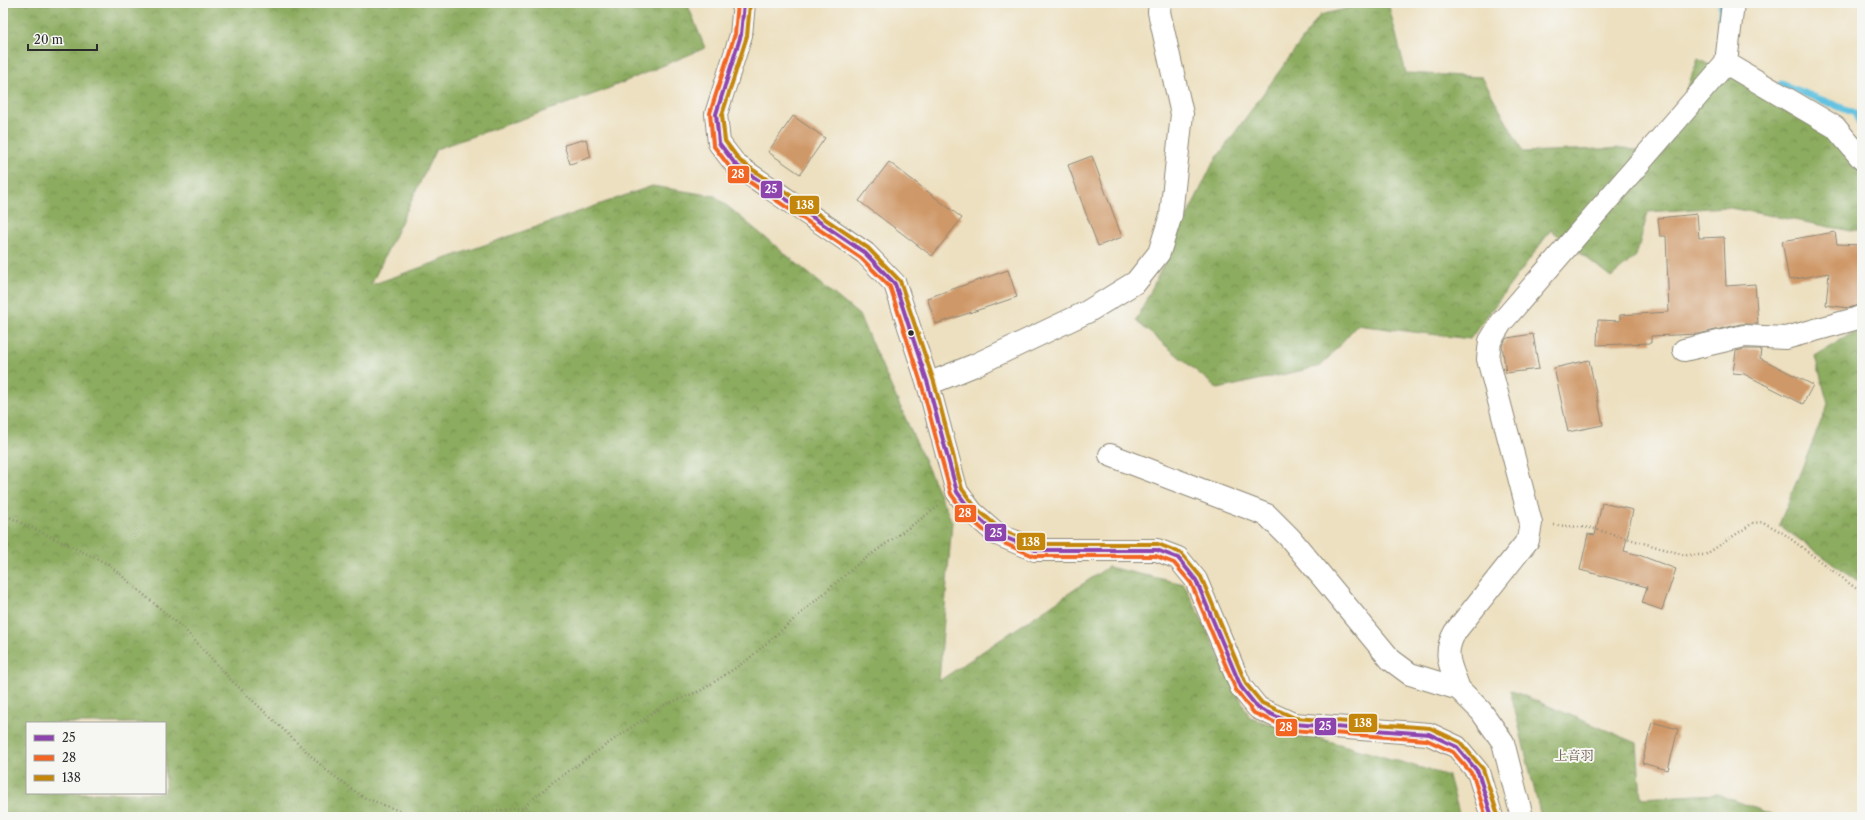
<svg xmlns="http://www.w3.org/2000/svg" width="1865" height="820" viewBox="0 0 1865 820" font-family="'Libre Caslon Text','Noto Serif JP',serif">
	<defs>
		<pattern id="forest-crowns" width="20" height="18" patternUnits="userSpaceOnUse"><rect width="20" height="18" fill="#8cac5f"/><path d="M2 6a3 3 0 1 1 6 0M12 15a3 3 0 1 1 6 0" fill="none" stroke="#738c4f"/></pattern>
	</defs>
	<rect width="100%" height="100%" fill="#f6f6f2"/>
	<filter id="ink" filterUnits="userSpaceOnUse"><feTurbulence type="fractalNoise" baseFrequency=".025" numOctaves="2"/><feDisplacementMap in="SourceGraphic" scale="8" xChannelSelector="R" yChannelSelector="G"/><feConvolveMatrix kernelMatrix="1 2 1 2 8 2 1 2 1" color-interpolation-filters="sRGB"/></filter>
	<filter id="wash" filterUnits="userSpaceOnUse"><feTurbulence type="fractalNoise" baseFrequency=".012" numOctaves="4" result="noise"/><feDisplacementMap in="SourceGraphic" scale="16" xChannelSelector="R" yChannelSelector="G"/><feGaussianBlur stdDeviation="0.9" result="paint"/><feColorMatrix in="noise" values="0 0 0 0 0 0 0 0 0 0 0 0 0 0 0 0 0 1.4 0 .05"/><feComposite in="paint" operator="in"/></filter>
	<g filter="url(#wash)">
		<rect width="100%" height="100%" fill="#ede0c0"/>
		<path fill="url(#forest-crowns)" stroke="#5c6c45" fill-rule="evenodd" d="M3,3h684l18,45 -105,44 -164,57 -65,136 281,-99 63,10 144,119 93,207 -13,159 169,-114 76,17 66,134 199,58 11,41h-1457zM27,723h138v70h-138z
			M1370,3h18l18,70 76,4 41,75 102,-4 37,8 36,-97 124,66 40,50v58l-137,-26 -77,5 -12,44 -25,21 -60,-47 -81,109 -113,-14 -36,41 -103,23 -82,-68 77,-158 107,-148z
			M1862,327v257l-83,-59 49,-121 -13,-48z
			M1510,690l127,53 4,55 76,-4 62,23h-238z"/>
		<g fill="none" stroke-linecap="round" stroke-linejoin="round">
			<path stroke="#62c2e0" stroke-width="7" d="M1721,17l1,-14
				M1781,84l74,29 7,15"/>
		</g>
		<g id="blocks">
			<path fill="#cf9868" d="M793,116l32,22 -25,36 -32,-22z
				M586,139l5,18 -21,7 -6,-19z
				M1092,156l30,81 -24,9 -30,-81z
				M889,162l73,56 -30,38 -73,-55z
				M1697,214l2,24 25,-1 2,49 29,-2 3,40h-17l-42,10 -48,2v7l-54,2 1,-25 22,1v-6l49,-3 -3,-76h-6l-2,-18z
				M1835,232l2,12 25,1v59l-13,4 -23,-3 3,-32 -40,7 -7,-39z
				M1008,270l9,27 -81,27 -9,-26z
				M1533,334l6,35 -33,4 -4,-28 5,-7z
				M1745,349h16l-1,9 53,27 -10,19 -59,-30 -11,-1 3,-22z
				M1589,360l14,65 -35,7 -14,-64z
				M1602,503l31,7 -9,41 15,4 37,14 -14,41 -20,-7 5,-16 -67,-17 8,-36 7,1z
				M1652,722l26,7 -10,41 -26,-7z"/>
		</g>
	</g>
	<g filter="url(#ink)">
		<use href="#blocks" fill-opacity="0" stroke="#8c8676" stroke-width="1"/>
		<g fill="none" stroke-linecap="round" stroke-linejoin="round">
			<defs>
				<path id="street" d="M1733,3l-7,60 109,64 27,32
					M1684,350l60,-14 42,2 69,-19 7,-3
					M928,384l47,-19 112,-53 49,-30 23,-29 12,-38 11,-101 -23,-102 1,-9
					M1110,455l157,60 23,23 101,122 19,14 49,15 22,22 22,31 19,75
					M1459,689c-8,-23 -17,-34 -4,-57l73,-92 3,-17 -43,-164 2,-18 11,-18 225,-260"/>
				<path id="secondary" d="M744,3l-3,32 -25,79 3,29 17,22 129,88 30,31 33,100 29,108 15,20 25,22 38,16h122l21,8 18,22 45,107 17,21 35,16 136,10 28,13 21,25 14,45"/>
			</defs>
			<use href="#street" stroke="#8c8676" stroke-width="24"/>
			<use href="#secondary" stroke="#8c8676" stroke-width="24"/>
			<path stroke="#8c8676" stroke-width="2.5" stroke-dasharray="1 3" stroke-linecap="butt" d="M3,514l105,50 77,66 45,49 96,91 37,27 44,17 34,2 81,-8 31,-26 109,-76 40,-16 44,-29 113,-98 80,-57
				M1554,525l37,3 94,27h20l48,-32 10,-1 20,11 79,60"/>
			<use href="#street" stroke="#fff" stroke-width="22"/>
			<use href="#secondary" stroke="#fff" stroke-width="22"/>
			<defs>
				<path id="bus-1" d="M744,3l-3,32 -25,79 3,29 17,22 129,88 30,31 33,100 29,108 15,20 25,22 38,16h122l21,8 18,22 45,107 17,21 35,16 136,10 28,13 21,25 14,45"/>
				<path id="bus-2" d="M738,3l-3,31 -25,79 3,32 19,25 129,88 29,29 32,99 29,108 16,22 27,23 40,17h122l18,7 17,20 45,107 18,23 38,17 135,10 26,12 20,23 13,42"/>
				<path id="bus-3" d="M750,4l-3,32 -25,79 3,26 15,20 128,87 32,33 34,101 28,107 14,19 24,21 36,15h122l23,9 20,24 45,107 16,19 33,15 135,10 30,14 23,27 15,46"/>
			</defs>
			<use href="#bus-1" stroke="#f6f6f2" stroke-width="7"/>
			<use href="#bus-2" stroke="#f6f6f2" stroke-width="7"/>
			<use href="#bus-3" stroke="#f6f6f2" stroke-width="7"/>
			<use href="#bus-1" stroke="#8e44ad" stroke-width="4"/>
			<use href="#bus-2" stroke="#f26522" stroke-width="4"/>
			<use href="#bus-3" stroke="#c4870b" stroke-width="4"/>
		</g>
	</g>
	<circle fill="#2b2b2b" stroke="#f6f6f2" stroke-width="1.5" cx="911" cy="333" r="3.5"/>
	<g text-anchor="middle" stroke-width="4" stroke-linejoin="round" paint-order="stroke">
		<g font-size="13" fill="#645140" stroke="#f6f6f2">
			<text x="1574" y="760">上音羽</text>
		</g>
	</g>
	<g stroke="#f6f6f2" stroke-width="1.5">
		<rect x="727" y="165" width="23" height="19" rx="4" fill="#f26522"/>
		<rect x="760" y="180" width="23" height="19" rx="4" fill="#8e44ad"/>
		<rect x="789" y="195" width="31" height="20" rx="4" fill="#c4870b"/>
		<rect x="954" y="504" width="23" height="19" rx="4" fill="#f26522"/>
		<rect x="984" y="523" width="23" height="19" rx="4" fill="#8e44ad"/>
		<rect x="1016" y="532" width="30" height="19" rx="4" fill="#c4870b"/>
		<rect x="1348" y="713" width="30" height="20" rx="4" fill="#c4870b"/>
		<rect x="1314" y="717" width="23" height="19" rx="4" fill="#8e44ad"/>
		<rect x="1275" y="718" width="23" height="19" rx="4" fill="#f26522"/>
	</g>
	<g font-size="11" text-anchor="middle" font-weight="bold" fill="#fff">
		<text x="738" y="178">28</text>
		<text x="771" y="193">25</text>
		<text x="805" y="209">138</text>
		<text x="965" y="517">28</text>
		<text x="996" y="537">25</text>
		<text x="1031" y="546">138</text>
		<text x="1363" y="727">138</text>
		<text x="1325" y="730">25</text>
		<text x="1286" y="731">28</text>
	</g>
	<rect width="1865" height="820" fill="none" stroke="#f6f6f2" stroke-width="16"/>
	<rect x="26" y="722" width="140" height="72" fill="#f6f6f2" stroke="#a5a5a2"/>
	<rect x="34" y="735" width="20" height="6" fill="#8e44ad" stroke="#a5a5a2"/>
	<text x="62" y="742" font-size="12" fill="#2b2b2b">25</text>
	<rect x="34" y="755" width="20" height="6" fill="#f26522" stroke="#a5a5a2"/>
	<text x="62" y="762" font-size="12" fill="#2b2b2b">28</text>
	<rect x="34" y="775" width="20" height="6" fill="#c4870b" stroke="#a5a5a2"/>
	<text x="62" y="782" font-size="12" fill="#2b2b2b">138</text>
	<path d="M28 44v6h69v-6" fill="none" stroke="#2b2b2b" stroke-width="2"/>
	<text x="34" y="44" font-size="12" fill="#2b2b2b" stroke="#f6f6f2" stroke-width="3" paint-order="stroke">20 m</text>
</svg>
